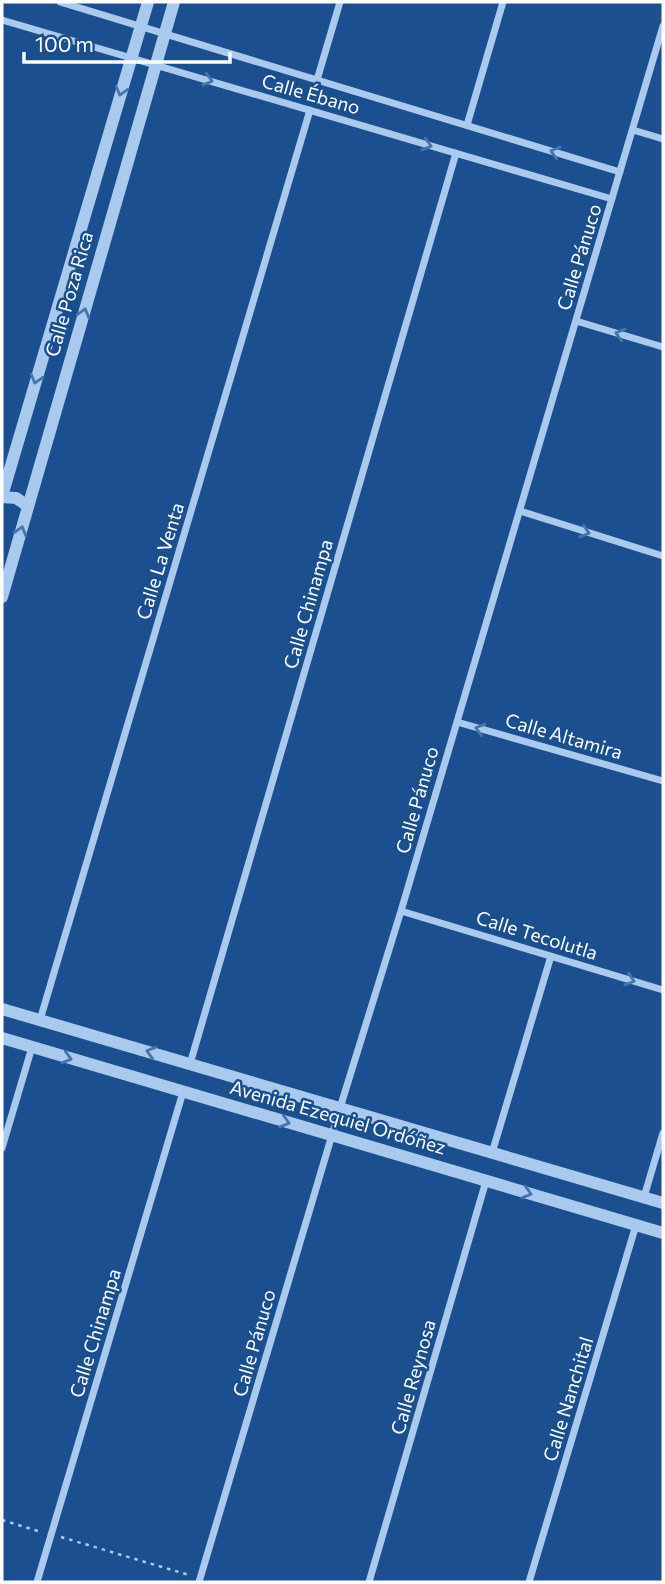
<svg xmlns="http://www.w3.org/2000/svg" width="665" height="1584" viewBox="0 0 665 1584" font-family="Commissioner,sans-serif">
	<rect width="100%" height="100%" fill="#1b4f8f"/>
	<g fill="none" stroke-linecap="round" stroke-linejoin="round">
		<path stroke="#a9c9ee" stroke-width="2.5" stroke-dasharray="3.5 5" stroke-linecap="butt" d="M2,1520l39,12
			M61,1537l128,38"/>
		<path stroke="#a9c9ee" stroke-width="7" d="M60,2l560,170
			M2,20l610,179
			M317,80l23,-78
			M467,125l36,-123
			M633,130l30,9
			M576,321l87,26
			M520,511l143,45
			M457,722l206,59
			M401,911l262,79
			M40,1020l270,-910
			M190,1064l266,-911
			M2,1148l30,-101
			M492,1153l59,-197
			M644,1197l19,-64
			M37,1582l146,-490
			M199,1582l141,-474 61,-197 262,-885
			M369,1582l117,-401
			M529,1582l107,-357"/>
		<path stroke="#a9c9ee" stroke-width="12" d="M2,496l146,-494
			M2,497l14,1 12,8
			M2,597l172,-595
			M2,1009l661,194
			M2,1038l661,195"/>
	</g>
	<defs><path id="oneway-chevron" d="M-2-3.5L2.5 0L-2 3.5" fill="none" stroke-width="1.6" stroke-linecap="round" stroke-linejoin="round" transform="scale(1.75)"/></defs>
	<g stroke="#4674ac">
		<use href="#oneway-chevron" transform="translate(208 80) rotate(16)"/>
		<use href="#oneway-chevron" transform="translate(121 91) rotate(106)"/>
		<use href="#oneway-chevron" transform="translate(427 145) rotate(16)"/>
		<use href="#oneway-chevron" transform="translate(555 152) rotate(-163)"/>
		<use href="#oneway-chevron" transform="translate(84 313) rotate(-74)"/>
		<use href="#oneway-chevron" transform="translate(620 334) rotate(-163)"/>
		<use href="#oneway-chevron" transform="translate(36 379) rotate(106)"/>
		<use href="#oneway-chevron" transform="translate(21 531) rotate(-74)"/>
		<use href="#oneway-chevron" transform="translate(585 532) rotate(17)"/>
		<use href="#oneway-chevron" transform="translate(480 729) rotate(-164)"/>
		<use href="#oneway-chevron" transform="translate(630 980) rotate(17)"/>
		<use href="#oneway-chevron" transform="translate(151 1052) rotate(-164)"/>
		<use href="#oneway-chevron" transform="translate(67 1058) rotate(16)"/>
		<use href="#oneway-chevron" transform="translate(285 1122) rotate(16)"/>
		<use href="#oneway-chevron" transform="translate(527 1193) rotate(17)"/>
	</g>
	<g text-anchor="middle" stroke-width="5" stroke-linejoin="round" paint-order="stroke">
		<g font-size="19" fill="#fff" stroke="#1b4f8f">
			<text transform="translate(311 94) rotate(16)" y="7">Calle Ébano</text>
			<text transform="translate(579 257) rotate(-73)" y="7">Calle Pánuco</text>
			<text transform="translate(69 294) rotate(-74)" y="7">Calle Poza Rica</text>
			<text transform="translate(160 561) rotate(-73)" y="7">Calle La Venta</text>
			<text transform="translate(308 604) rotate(-74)" y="7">Calle Chinampa</text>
			<text transform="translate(564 736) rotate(16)" y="7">Calle Altamira</text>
			<text transform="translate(417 800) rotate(-74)" y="7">Calle Pánuco</text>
			<text transform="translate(537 935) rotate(17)" y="7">Calle Tecolutla</text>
			<text transform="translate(338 1117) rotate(16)" y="7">Avenida Ezequiel Ordóñez</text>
			<text transform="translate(95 1333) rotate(-73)" y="7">Calle Chinampa</text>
			<text transform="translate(254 1343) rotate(-74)" y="7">Calle Pánuco</text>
			<text transform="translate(413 1377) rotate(-74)" y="7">Calle Reynosa</text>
			<text transform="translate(568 1399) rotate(-73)" y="7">Calle Nanchital</text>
		</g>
	</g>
	<rect width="665" height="1584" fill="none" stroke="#ffffff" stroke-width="7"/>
	<path d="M24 52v10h206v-10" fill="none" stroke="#ffffff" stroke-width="3.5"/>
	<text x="35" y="52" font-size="21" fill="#ffffff" stroke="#1b4f8f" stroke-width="5" paint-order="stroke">100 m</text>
</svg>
